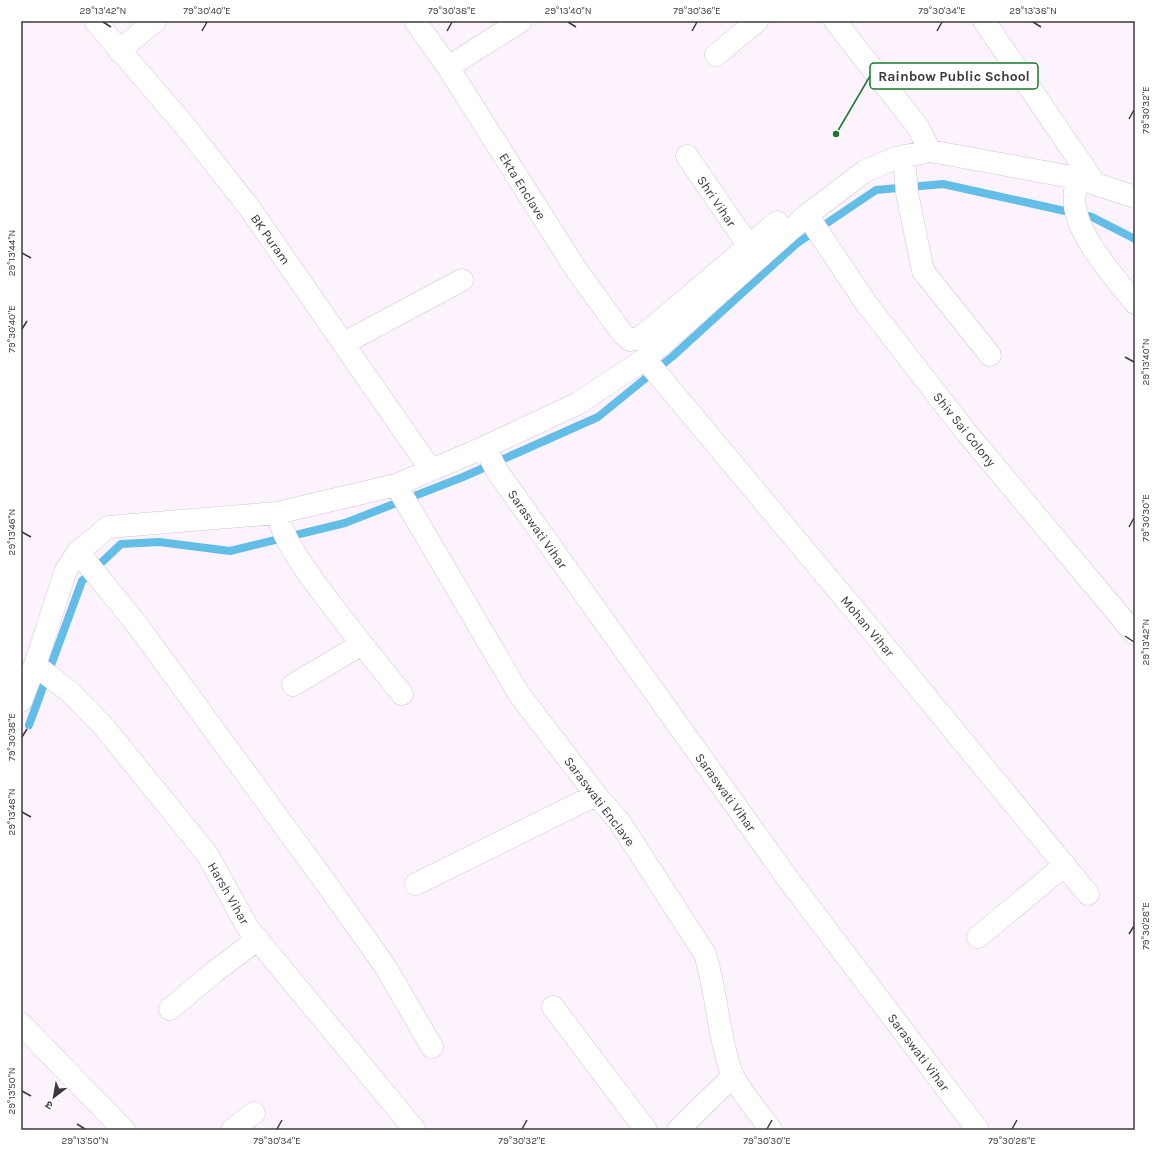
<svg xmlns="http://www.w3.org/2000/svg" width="1156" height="1151" viewBox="0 0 1156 1151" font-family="Karla,'Noto Sans Devanagari',sans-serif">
	<rect width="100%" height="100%" fill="#fcf3fe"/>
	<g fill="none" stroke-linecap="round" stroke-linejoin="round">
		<path stroke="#62bde7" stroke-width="8" d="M29,725l53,-144 39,-37 38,-2 71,9 115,-28 118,-46 135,-60 75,-61 123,-112 80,-54 67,-6 149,33 43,22"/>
		<defs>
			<path id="minor" d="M95,21l90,105 63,80 183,264
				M415,21l33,46 129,204 46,63 7,6 10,-2 137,-116
				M835,21l83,106 12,24
				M984,21l110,161
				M119,51l36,-30
				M716,55l41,-34
				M448,67l73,-46
				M687,156l61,89
				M904,156l3,37 16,78 67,84
				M1077,178c-1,8 -4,19 -2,28 4,32 40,72 60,97
				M807,215l59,88 100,129 169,202
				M344,343l118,-63
				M645,359l233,279 210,256
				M485,447l12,24 291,408 190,251
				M396,485l123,209 77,101 23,26 86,133c12,39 13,82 27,120 6,14 29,42 39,56
				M277,513c8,31 28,56 47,82 25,33 51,66 78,99
				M78,552l57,70 191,261 59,83 47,81
				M35,665l35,27 34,35 103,127 41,74 167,202
				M293,685l69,-41
				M21,701l14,-36 31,-95 12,-18 30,-25 169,-14 119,-28 89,-38 92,-43 68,-45 162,-144 58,-44 31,-13 34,-7 147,27 58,19
				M416,884l180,-89
				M978,937l87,-72
				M553,1007l93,123
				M170,1009l43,-36 45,-34
				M21,1024l103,106
				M232,1130l22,-17
				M678,1130l55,-54"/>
		</defs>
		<use href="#minor" stroke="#cfc6d1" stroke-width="23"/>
		<use href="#minor" stroke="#fff" stroke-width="22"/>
	</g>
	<path fill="none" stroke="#3c393d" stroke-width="1.5" d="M103,22l8,5M568,22l8,5M1033,22l8,5M202,31l5,-9M447,31l5,-9M692,31l5,-9M937,31l5,-9M1129,119l5,-9M22,253l9,5M22,329l5,-8M1125,357l9,5M1129,527l5,-9M22,532l9,5M1125,636l9,6M22,737l5,-8M22,812l9,5M1129,934l5,-8M22,1091l9,5M77,1124l8,5M277,1129l5,-9M522,1129l5,-9M767,1129l5,-9M1012,1129l5,-9"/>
	<g text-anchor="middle" stroke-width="4" stroke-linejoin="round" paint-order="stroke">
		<g font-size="13" fill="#3c393d" stroke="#fff">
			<text transform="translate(523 186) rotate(58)" y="5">Ekta Enclave</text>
			<text transform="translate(717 201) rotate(56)" y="5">Shri Vihar</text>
			<text transform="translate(271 239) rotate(55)" y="5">BK Puram</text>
			<text transform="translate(965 429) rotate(51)" y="5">Shiv Sai Colony</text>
			<text transform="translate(538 529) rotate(55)" y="5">Saraswati Vihar</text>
			<text transform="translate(868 626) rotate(50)" y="5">Mohan Vihar</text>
			<text transform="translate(726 792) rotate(54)" y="5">Saraswati Vihar</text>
			<text transform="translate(600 801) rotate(53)" y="5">Saraswati Enclave</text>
			<text transform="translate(229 893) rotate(60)" y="5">Harsh Vihar</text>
			<text transform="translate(919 1052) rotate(53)" y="5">Saraswati Vihar</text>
		</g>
	</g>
	<path fill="none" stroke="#19792a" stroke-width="1.5" d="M836 134L870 76"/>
	<circle fill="#19792a" stroke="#fff" stroke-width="1.5" cx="836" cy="134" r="4"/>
	<rect fill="#fff" stroke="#19792a" stroke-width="1.5" x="870" y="63" width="168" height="26" rx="4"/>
	<g font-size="14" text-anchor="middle" font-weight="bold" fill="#3c393d">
		<text x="954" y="81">Rainbow Public School</text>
	</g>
	<rect width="1156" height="1151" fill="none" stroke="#ffffff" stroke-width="44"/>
	<g transform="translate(54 1097) rotate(211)" stroke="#ffffff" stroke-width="3" paint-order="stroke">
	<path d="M0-3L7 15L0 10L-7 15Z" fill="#3c393d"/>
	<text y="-6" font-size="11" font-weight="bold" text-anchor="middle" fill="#3c393d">उ</text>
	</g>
	<rect x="22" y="22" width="1112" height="1107" fill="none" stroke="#3c393d" stroke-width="1.5"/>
	<g font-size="10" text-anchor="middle" fill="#3c393d">
		<text x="103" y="14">29°13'42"N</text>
		<text x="207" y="14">79°30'40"E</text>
		<text x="452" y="14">79°30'38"E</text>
		<text x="568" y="14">29°13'40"N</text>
		<text x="697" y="14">79°30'36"E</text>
		<text x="942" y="14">79°30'34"E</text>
		<text x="1033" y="14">29°13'38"N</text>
		<text transform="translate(1145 110) rotate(-90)" y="4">79°30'32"E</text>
		<text transform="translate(11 253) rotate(-90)" y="4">29°13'44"N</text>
		<text transform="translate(11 329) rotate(-90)" y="4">79°30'40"E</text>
		<text transform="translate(1145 362) rotate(-90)" y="4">29°13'40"N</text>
		<text transform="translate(1145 518) rotate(-90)" y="4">79°30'30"E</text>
		<text transform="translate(11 532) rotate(-90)" y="4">29°13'46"N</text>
		<text transform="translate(1145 642) rotate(-90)" y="4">29°13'42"N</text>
		<text transform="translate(11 737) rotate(-90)" y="4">79°30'38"E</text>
		<text transform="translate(11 812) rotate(-90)" y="4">29°13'48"N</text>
		<text transform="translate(1145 926) rotate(-90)" y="4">79°30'28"E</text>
		<text transform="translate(11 1091) rotate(-90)" y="4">29°13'50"N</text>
		<text x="85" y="1144">29°13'50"N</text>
		<text x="277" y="1144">79°30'34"E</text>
		<text x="522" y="1144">79°30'32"E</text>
		<text x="767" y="1144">79°30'30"E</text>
		<text x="1012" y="1144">79°30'28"E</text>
	</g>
</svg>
